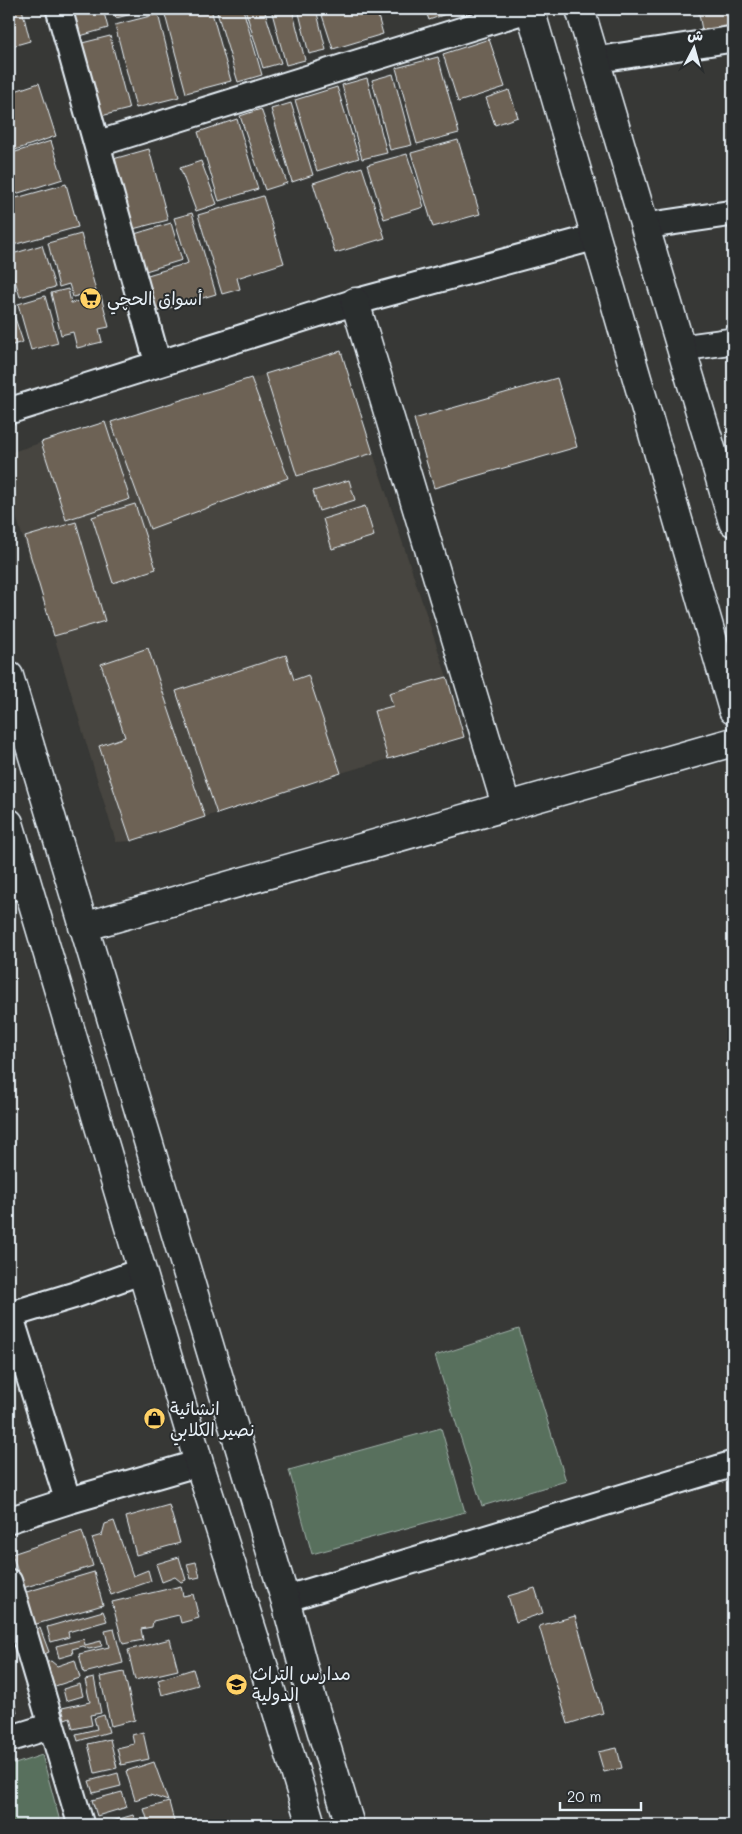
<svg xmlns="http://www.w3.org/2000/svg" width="742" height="1834" viewBox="0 0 742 1834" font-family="Mali,'Playpen Sans Arabic',sans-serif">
	<rect width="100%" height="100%" fill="#373836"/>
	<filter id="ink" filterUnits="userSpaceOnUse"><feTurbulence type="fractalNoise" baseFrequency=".02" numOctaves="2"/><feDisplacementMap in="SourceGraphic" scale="10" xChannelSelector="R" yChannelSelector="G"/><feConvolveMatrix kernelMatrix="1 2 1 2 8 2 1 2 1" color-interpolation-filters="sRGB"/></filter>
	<g filter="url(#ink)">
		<path fill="#47453f" d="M341,351l32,102 74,224 17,60 -123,36 -210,68 -15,1 -62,-206 -45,-142v-41l96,-31h6z"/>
		<path fill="#59705d" stroke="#a0b0aa" d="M519,1329l47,152 -84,25 -47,-150z
			M441,1428l24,84 -153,42 -23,-84z
			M42,1755l19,70h-52v-59z"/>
		<path fill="#6d6254" stroke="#e8f1f8" d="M9,9h13l8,32 -21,6z
			M65,9h38l5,19 -35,10z
			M113,9h39l-36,9z
			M171,9h40l20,72 -45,12 -22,-82z
			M216,9h27l19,66 -24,7z
			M245,9h19l17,54 -18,5z
			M271,9h21l13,51 -19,5z
			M298,9h18l10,41 -17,4z
			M320,9h56l7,25 -50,15z
			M425,9h35l-31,11z
			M698,9h35v17l-31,4z
			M158,14l21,83 -43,11 -21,-83z
			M110,36l19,73 -32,8 -19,-73z
			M489,39l16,48 -47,15 -15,-48z
			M438,57l21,76 -42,11 -21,-76z
			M393,74l19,71 -22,5 -18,-70z
			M367,78l20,75 -25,6 -20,-74z
			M39,83l17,53 -47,16v-59z
			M337,87l22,71 -42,13 -22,-71z
			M509,90l9,27 -23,8 -9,-27z
			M291,103l22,72 -21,7 -21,-73z
			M261,109l26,74 -22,7 -25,-74z
			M237,119l21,70 -39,12 -21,-69z
			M458,140l22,74 -47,13 -22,-74z
			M51,141l12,38 -54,17v-42z
			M149,149l19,71 -43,11 -19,-70z
			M407,154l17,53 -40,12 -17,-54z
			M201,161l16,43 -21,7 -16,-43z
			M362,167l23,71 -50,15 -22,-70z
			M66,184l12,43 -69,19v-46z
			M263,196l21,67 -47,15 3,11 -18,5 -24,-79z
			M192,213l24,81 -64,19 -11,-36 47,-14 -14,-45z
			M171,223l11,37 -43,13 -11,-37z
			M81,234l15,57 -23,6 -4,-13 -10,3 -11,-44z
			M42,245l13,42 -35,10 -11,-36v-6z
			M9,279l5,22 -5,2z
			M68,289l3,14 30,-7 8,31 -10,2 3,13 -25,6 -4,-16 -12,3 -10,-42z
			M45,296l13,47 -27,7 -13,-46z
			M11,306l12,36 -14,4v-39z
			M341,351l32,102 -76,23 -32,-102z
			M251,378l37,100 -138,51 -39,-107z
			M557,378l20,69 -143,41 -20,-69z
			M105,422l25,77 -64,21 -25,-78z
			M349,480l6,20 -36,11 -6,-20z
			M135,504l21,65 -43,14 -21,-66z
			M365,506l9,30 -42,13 -9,-30z
			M76,522l29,99 -51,15 -29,-99z
			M148,648l57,169 -74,24 -32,-95 26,-9 -24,-73z
			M286,655l8,25 14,-5 33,98 -124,41 -41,-123z
			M447,677l17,60 -76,22 -14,-48 19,-5 -4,-13z
			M169,1505l11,38 -44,12 -10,-38z
			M114,1521l19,55 15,-6 3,11 -40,14 -19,-57 10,-3 3,-11z
			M82,1531l11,35 -70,22 -11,-34z
			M179,1557l7,23 -5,2 -6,-5 -13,5 -6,-18z
			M196,1562l4,15 -9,2 -4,-15z
			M94,1572l9,33 -70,20 -10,-32z
			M181,1586l2,10 10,-2 6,24 -18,5 -2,-8 -26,6 -1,6 -11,2 2,11 -20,4 -11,-42z
			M535,1588l8,25 -27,9 -8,-26z
			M103,1611l4,10 -39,11 1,5 -18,5 -4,-15z
			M575,1616l28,97 -35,11 -29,-98z
			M733,1627v20l-5,-18z
			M40,1628l9,24 -7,3 -9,-24z
			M114,1629l9,34 -39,10 -5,-19 30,-7 -4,-16z
			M84,1639l1,6 16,-4 1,5 -13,3 -6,-3 -11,3 1,5 -14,4 -3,-12z
			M170,1639l8,31 -43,10 -7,-30z
			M75,1660l5,18 -28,9 -7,-24 6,-2 6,5z
			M193,1669l5,16 -36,10 -4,-15z
			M124,1672l11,48 -24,6 -11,-49z
			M94,1678l7,35 -11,2 2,10 -19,4 -3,-12 -5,2 -3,-11 28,-6 -5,-22z
			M80,1684l3,12 -17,5 -3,-12z
			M12,1694l5,18 -8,2v-19z
			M104,1715l5,17 -31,9 -2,-7 21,-5 -3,-11z
			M143,1732l6,27 -28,6 -4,-17 17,-4 -2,-9z
			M110,1739l7,29 -22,5 -7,-29z
			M617,1748l5,20 -18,4 -6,-20z
			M154,1762l14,39 -18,-6 -15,5 -9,-29z
			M118,1773l3,13 -28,7 -4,-12z
			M122,1792l5,15 -30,9 -5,-16z
			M169,1802l6,23h-26l-5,-16z
			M133,1815l3,10h-33l-1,-1z"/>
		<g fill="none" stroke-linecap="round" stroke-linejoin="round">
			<defs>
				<path id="minor" d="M59,9l99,355
					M595,60l138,-21
					M97,144l433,-135
					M645,226l88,-13
					M682,348l51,-7
					M9,411l346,-109 241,-65
					M9,888l17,-5
					M9,1315l66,-20 67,-24
					M10,1315l58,186
					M9,1520l59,-19 131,-38
					M9,1582l72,243
					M285,1599l448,-135
					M9,1739l42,-13"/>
				<path id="tertiary" d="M530,9l203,701
					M580,9l153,513
					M355,302l151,503
					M9,676l276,923 26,97 39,129
					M9,823l190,640 66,208 46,154
					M83,927l650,-185"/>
			</defs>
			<use href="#minor" stroke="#e8f1f8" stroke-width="29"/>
			<use href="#tertiary" stroke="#e8f1f8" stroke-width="31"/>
			<use href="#minor" stroke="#2a2d2e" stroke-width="25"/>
			<use href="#tertiary" stroke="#2a2d2e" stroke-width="28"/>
		</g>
	</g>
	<defs>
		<symbol id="supermarket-disc" viewBox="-11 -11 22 22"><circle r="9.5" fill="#ffd166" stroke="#2a2d2e"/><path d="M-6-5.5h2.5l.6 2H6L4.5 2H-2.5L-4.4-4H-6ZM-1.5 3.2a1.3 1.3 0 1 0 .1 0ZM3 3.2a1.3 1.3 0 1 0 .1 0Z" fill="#111"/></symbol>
		<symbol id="shop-disc" viewBox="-11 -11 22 22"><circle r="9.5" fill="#ffd166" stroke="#2a2d2e"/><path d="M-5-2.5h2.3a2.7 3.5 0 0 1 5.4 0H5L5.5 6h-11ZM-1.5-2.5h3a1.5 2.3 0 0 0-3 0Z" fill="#111"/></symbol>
		<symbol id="school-disc" viewBox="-11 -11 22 22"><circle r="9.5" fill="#ffd166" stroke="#2a2d2e"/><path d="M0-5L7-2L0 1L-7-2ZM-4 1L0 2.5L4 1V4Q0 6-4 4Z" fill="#111"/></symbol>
	</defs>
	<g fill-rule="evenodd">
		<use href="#supermarket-disc" x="78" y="286" width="25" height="25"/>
		<use href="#shop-disc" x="142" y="1406" width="25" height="25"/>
		<use href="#school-disc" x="224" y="1672" width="25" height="25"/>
	</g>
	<g text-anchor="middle" stroke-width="4" stroke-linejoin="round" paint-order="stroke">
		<g font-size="18" fill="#e8f1f8" stroke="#2a2d2e" text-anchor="start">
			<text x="107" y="305">أسواق الحچي</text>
			<text x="170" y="1415">انشائية<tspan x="170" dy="21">نصير الكلابي</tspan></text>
			<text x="252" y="1680">مدارس التراث<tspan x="252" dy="21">الدولية</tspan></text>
		</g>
	</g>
	<rect width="742" height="1834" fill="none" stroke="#2a2d2e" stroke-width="30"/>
	<rect x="15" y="15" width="712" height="1804" fill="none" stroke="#e8f1f8" stroke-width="2" filter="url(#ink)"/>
	<g transform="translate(694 48) rotate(6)" stroke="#2a2d2e" stroke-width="4" paint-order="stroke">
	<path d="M0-4L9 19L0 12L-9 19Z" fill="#e8f1f8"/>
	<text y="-8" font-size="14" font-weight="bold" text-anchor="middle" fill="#e8f1f8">ش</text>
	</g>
	<path d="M560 1802v8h81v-8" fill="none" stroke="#e8f1f8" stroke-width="2.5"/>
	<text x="567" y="1802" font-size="15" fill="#e8f1f8" stroke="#2a2d2e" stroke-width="4" paint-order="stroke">20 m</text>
</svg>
